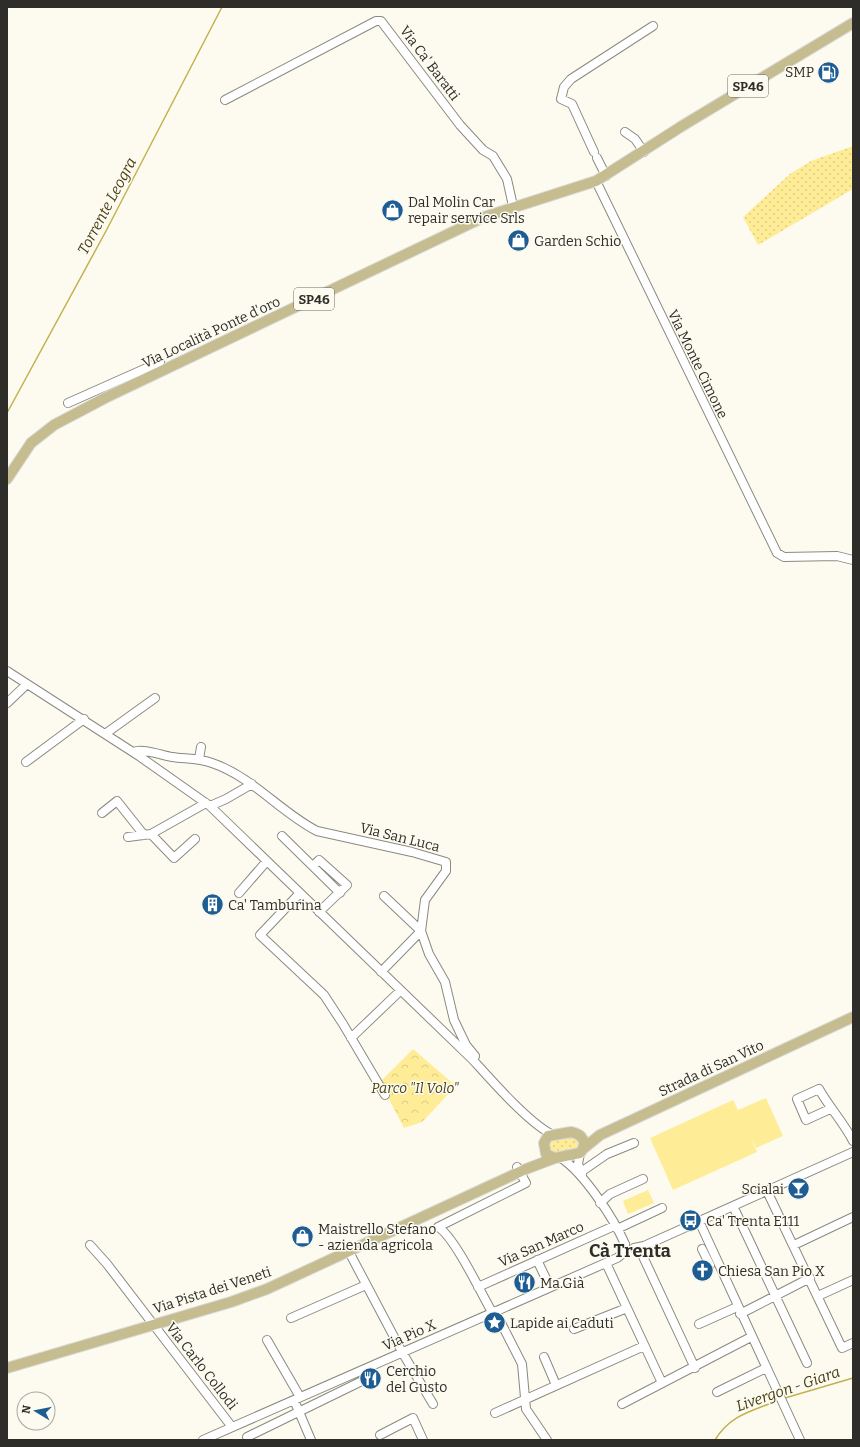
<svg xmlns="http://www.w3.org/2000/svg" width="860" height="1447" viewBox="0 0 860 1447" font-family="Bitter,serif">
	<defs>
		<pattern id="grass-dots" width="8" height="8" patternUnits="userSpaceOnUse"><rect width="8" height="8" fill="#feed96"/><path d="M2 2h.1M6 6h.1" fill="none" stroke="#dacc81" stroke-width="1.8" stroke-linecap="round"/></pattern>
		<pattern id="park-crowns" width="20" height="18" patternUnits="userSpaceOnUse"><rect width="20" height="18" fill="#feed96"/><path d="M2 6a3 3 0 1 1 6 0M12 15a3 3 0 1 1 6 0" fill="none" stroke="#dacc81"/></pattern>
	</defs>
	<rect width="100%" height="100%" fill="#fdfbf0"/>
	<path fill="url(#grass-dots)" d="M853,146v43l-95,56 -15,-28 47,-43 21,-13z
		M571,1136l6,2 3,5 -2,6 -22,5 -6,-2 -1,-11z"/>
	<path fill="url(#park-crowns)" d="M413,1049l43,37 -34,36 -18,6 -24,-46z"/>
	<path fill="#feed96" d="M766,1098l17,38 -27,12 -5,-10 6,14 -84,38 -23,-52 83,-38 5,10z
		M648,1190l6,13 -26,11 -5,-13z"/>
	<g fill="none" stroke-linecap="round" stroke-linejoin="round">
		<path stroke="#c3b14f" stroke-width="1.5" d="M7,413l99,-182 116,-224
			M785,1398l68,-20
			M715,1440c16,-26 38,-29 64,-40"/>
		<defs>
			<path id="minor" d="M225,100l151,-79h5l79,104 23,25 10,6 14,23 6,27
				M625,132l10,7 9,13
				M594,152l-22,-48 -11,-5 3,-12 7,-8 82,-53
				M597,158l9,18
				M596,181l181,372 7,4 53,-1 16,4
				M68,403l92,-41
				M7,671l132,85 71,50 263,254c19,21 54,61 78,74
				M7,703l20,-19
				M105,734l50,-36
				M133,752c11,-4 27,3 39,5 13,2 26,1 40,6 41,14 68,49 105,68l95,21 34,10v9l-21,29 -4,31 8,23 16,28 9,38 12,25 9,11 -2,4
				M199,759l2,-12
				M26,762l58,-43
				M210,806l16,-7 26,-15
				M102,813l15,-12 27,34
				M151,834l23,24 21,-19
				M282,836l58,57
				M128,837l23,-3 55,-31
				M313,866l6,-6 28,25 -28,27
				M239,893l27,-31
				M299,894l-39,41 64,60 19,29 42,71
				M381,972l40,-41 -37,-35
				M351,1038l49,-47
				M830,1109l-24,11 -9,-21 22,-10c10,18 25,34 34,52
				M580,1153l-2,11 4,10
				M561,1158c23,15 53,61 64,86
				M581,1172l26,-18 27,-11
				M767,1191l75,157 11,-5
				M600,1203l10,-9 33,-15
				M733,1206l74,157
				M699,1221l101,219
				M617,1229l45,-21
				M90,1245l17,19 125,163
				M794,1245l59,-28
				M634,1248l10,-2 209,-94
				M639,1248l56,120
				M702,1249l8,16
				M348,1250l54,102 31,52
				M537,1260l13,27
				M606,1263l56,120
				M478,1287l136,-61
				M818,1296l35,-16
				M495,1311l27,53 4,45 21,31
				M492,1312c-11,-19 -38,-76 -54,-85l88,-44 -9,-16
				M740,1314l70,-36
				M291,1318l75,-33
				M699,1324l38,-17
				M574,1329l53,-21
				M267,1340l33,57
				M544,1357l12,28
				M717,1392l49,-24
				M294,1400l17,40
				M622,1404l129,-67
				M495,1413l149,-67
				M380,1435l33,-17 10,22
				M247,1437l117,-57
				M203,1440l414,-182 8,-6"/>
			<path id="major" d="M7,479l24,-36 23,-18 53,-28 377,-180 112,-36 86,-55 171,-103
				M571,1132c11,2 18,11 9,21l-25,5 -9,-4 -2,-11 4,-7z
				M584,1148l16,-13 253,-118
				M7,1368l224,-66 36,-13 259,-120 29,-11"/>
		</defs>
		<use href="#minor" stroke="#8b8a80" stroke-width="10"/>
		<use href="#major" stroke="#d9d9d8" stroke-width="12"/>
		<use href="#minor" stroke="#fff" stroke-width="8"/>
		<use href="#major" stroke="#c5bd90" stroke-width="10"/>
	</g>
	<defs>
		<symbol id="fuel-disc" viewBox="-11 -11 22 22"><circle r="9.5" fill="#1e5d93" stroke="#fdfbf0"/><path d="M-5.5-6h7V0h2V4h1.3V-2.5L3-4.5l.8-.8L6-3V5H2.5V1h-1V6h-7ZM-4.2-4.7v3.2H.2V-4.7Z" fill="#fff"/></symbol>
		<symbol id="shop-disc" viewBox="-11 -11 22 22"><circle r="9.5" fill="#1e5d93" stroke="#fdfbf0"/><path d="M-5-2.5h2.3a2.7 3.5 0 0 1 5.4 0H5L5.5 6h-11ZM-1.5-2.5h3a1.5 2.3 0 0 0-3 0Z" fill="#fff"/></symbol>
		<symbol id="building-disc" viewBox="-11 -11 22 22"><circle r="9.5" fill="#1e5d93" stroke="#fdfbf0"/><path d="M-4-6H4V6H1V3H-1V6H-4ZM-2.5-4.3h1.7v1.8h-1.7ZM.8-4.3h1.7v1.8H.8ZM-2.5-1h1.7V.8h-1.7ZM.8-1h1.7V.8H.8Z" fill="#fff"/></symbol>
		<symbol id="bar-disc" viewBox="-11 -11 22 22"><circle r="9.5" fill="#1e5d93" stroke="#fdfbf0"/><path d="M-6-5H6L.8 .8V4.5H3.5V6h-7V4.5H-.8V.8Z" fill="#fff"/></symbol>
		<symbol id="bus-disc" viewBox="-11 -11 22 22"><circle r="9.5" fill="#1e5d93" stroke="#fdfbf0"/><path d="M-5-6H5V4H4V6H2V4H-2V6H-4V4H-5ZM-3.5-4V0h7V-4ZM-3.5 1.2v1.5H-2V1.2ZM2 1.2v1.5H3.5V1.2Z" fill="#fff"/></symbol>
		<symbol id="church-disc" viewBox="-11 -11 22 22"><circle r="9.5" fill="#1e5d93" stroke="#fdfbf0"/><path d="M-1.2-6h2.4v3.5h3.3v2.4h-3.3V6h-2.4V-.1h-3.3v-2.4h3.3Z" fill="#fff"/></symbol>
		<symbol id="restaurant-disc" viewBox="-11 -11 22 22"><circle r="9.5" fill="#1e5d93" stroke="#fdfbf0"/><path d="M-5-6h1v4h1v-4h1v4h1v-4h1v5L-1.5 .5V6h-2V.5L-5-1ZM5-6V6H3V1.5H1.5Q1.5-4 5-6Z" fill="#fff"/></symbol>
		<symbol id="sight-disc" viewBox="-11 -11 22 22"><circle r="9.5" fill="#1e5d93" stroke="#fdfbf0"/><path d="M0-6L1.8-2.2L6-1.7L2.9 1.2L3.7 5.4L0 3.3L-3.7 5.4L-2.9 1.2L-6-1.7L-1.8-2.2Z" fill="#fff"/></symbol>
	</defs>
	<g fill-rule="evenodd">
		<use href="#fuel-disc" x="816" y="60" width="25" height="25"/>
		<use href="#shop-disc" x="380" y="198" width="25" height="25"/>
		<use href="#shop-disc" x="506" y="228" width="25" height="25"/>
		<use href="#building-disc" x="200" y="892" width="25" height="25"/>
		<use href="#bar-disc" x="786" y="1176" width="25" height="25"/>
		<use href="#bus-disc" x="678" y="1208" width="25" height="25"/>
		<use href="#shop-disc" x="290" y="1224" width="25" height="25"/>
		<use href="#church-disc" x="690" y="1258" width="25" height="25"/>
		<use href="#restaurant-disc" x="512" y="1270" width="25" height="25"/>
		<use href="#sight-disc" x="482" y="1310" width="25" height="25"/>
		<use href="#restaurant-disc" x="358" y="1366" width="25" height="25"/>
	</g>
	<g text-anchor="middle" stroke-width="3" stroke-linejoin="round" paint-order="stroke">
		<g fill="#fdfbf0" stroke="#6c6b65" stroke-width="1">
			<rect x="728" y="75" width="40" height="22" rx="3"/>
			<rect x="294" y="288" width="40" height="22" rx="3"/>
		</g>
		<g font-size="13" font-weight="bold" fill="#2e2d29">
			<text x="748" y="91">SP46</text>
			<text x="314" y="304">SP46</text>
		</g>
		<g font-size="14" fill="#2e2d29" stroke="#fdfbf0">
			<text transform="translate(430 63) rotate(53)" y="5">Via Ca' Baratti</text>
			<text transform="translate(211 332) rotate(-25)" y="5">Via Località Ponte d'oro</text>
			<text transform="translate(698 364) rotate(64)" y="5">Via Monte Cimone</text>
			<text transform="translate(400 837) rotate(14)" y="5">Via San Luca</text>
			<text transform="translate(711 1068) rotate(-25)" y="5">Strada di San Vito</text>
			<text transform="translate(541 1244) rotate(-24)" y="5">Via San Marco</text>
			<text transform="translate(212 1290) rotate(-18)" y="5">Via Pista dei Veneti</text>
			<text transform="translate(409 1335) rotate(-24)" y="5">Via Pio X</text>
			<text transform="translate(202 1366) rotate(52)" y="5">Via Carlo Collodi</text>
		</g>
		<g font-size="14" fill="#2e2d29" stroke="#fdfbf0" text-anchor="start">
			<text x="814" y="77" text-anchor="end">SMP</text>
			<text x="408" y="207">Dal Molin Car<tspan x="408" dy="16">repair service Srls</tspan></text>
			<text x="534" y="246">Garden Schio</text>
			<text x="228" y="910">Ca' Tamburina</text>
			<text x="784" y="1194" text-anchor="end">Scialai</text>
			<text x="706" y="1226">Ca' Trenta E111</text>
			<text x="318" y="1234">Maistrello Stefano<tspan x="318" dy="16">- azienda agricola</tspan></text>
			<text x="718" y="1276">Chiesa San Pio X</text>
			<text x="540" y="1288">Ma.Già</text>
			<text x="510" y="1328">Lapide ai Caduti</text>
			<text x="386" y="1376">Cerchio<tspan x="386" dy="16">del Gusto</tspan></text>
		</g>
		<g font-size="14" font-style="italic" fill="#494219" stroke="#fdfbf0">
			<text x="415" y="1093">Parco "Il Volo"</text>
		</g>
		<g font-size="15" font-style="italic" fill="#474017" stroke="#fdfbf0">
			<text transform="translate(107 206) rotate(-62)" y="5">Torrente Leogra</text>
			<text transform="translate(788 1389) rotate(-19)" y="5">Livergon - Giara</text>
		</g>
		<g font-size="18" font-weight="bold" fill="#2e2d29" stroke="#fdfbf0">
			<text x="630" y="1257">Cà Trenta</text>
		</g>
	</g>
	<rect width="860" height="1447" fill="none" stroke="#2e2d29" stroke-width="16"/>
	<g transform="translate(36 1411) rotate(280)"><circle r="19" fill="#fdfbf0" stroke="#aaa9a0"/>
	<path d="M0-3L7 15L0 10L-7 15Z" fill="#1e5d93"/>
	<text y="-6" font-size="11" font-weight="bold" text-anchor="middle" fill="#2e2d29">N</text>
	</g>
</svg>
